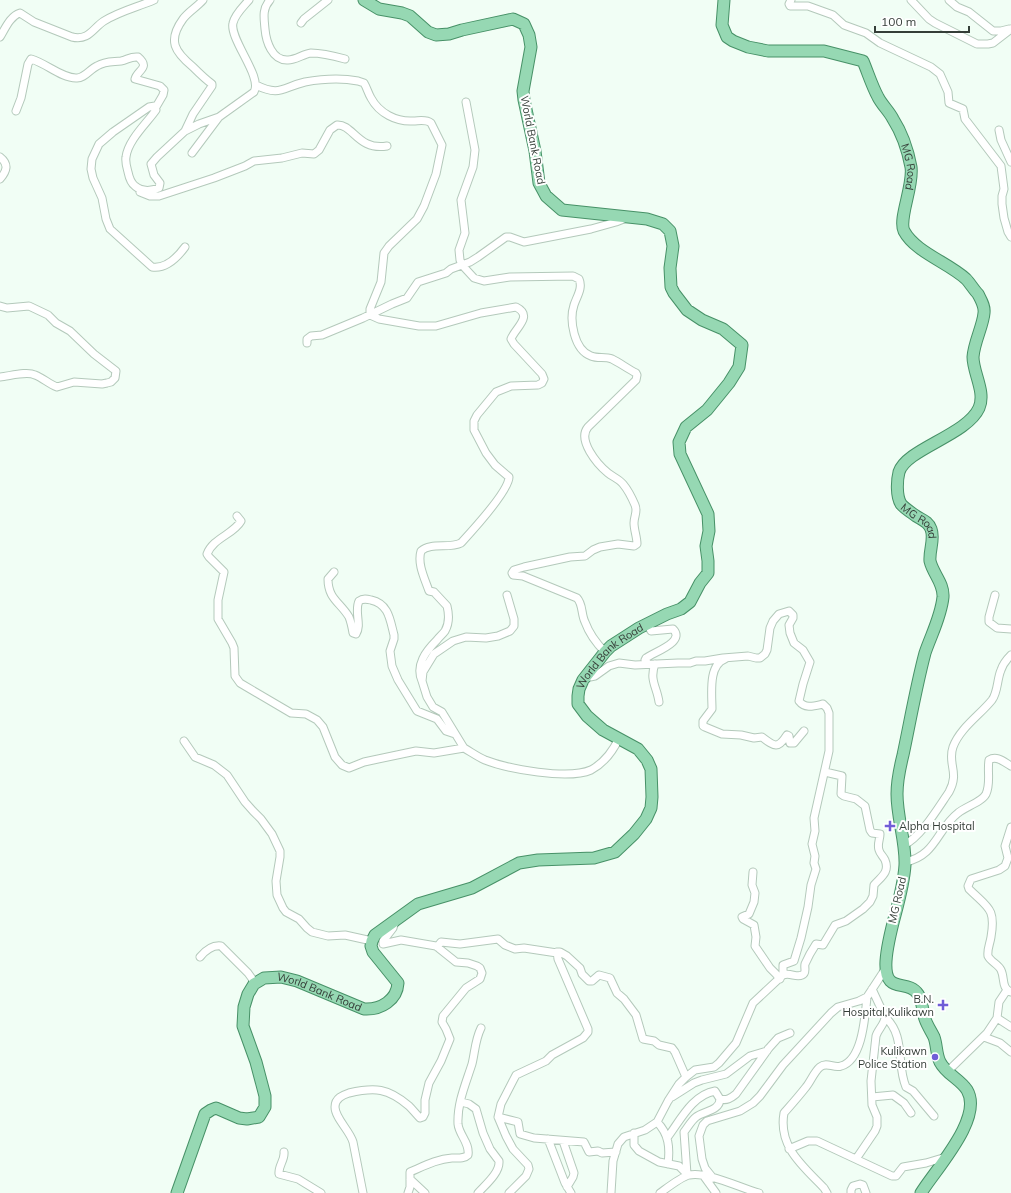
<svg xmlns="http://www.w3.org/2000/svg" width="1011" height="1193" viewBox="0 0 1011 1193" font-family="Mulish,sans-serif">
	<rect width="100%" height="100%" fill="#f1fef5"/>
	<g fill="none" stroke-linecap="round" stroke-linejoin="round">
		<defs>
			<path id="street" d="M270,0c-8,9 -6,18 -5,29 1,12 7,32 23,31 8,0 15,-6 23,-7 11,0 23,3 34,6
				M791,0l-2,4 1,2h18l25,9 11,10 22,8 14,10 51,24 9,7 8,18 1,11 14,6 2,10 36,47 3,23 -2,7v8l2,14 4,14 3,5
				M911,0l18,19 6,4 42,21h11l5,-1 18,-14
				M949,0l8,7 12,5 24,19h8l8,-2
				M301,23l3,-4 24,-19
				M0,37c5,-8 10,-21 20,-24l14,9 38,15c17,4 21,-9 32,-16 16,-10 34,-14 50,-21
				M256,85c24,12 27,2 49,-3 17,-3 37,-4 53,-1l6,2c3,5 4,10 7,15 8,15 25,24 42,23 6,0 13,-2 18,2l11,22 -6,29 -12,32 -7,13 -28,27 -5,7 -3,29 -11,27v6l9,4 40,7h17l45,-13 35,-6c18,9 -1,21 -5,32l3,5 28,30 2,5 -2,4 -4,2 -27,1 -15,6 -19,23 -3,6v9l12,23 9,12 14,12c0,14 -37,54 -48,66 -12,6 -30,-1 -40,8 -4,13 4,28 8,40l5,1 13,14c2,8 2,18 -2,25 -2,3 -6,6 -8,9 -11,11 -22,25 -15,41
				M466,102l9,48 -2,17 -12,33 4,33 -6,17 1,10 2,5 12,13 10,3 26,-4 63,-1 6,3c4,9 -2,17 -5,26 -5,15 0,45 17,51 7,3 14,0 21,3 8,4 16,10 24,14l1,2 -1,5 -48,47c-11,13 9,37 20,46 5,4 11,6 15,11 5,6 9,14 12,21 3,7 -1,11 -1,18 0,7 3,14 3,21l-3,2 -16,-2 -18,3 -7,3 -8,6 -15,1 -46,10 -10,3 -2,3 1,2 10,1 54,22c6,6 4,16 8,24 4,11 12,22 20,30
				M16,111l5,-13 7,-34 3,-5c15,4 30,19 45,19 8,1 14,-9 21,-12 8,-5 15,-4 24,-5 6,-1 10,-5 17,-4 13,11 -1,13 -3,22l25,7 4,4 -1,5 -7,12
				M999,130l2,10 10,22
				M185,131l8,-17 19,-28v-2c-7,-5 -13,-11 -19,-17 -18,-15 -26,-26 -10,-48 5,-7 14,-12 20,-19
				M192,153l27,-36
				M0,157c9,7 7,14 0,22
				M140,192l10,4h9l55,-18 31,-12 9,-5 28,-3 20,-5 12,1 5,-4 11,-20 7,-5c16,-1 21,26 50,21
				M185,247c-8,11 -19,22 -33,20l-42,-38 -4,-10 -4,-21 -9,-20 -2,-9 1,-10 7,-15 14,-12 36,-25 6,-1 1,4c-9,13 -28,30 -30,47 -1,5 1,11 2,15 1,5 3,11 7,14 7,6 16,5 24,2l1,-5 -6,-8 -3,-11 6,-7 28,-26 14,-7 20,-7 35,-25c9,-15 -25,-53 -21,-69 2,-9 10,-16 16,-23
				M0,306l7,2 22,-2 19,9 8,8 14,8 24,23 22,17 -1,7 -4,4 -4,1 -5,1 -28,-2 -17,5c-8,-3 -14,-9 -22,-12 -8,-4 -25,1 -35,2
				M307,343v-4l4,-3 11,-1 41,-17 29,-14 15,-6 11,-16 28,-9 5,-4 19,-7 8,-5 28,-20h4l14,5 67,-13 25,-7 10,-4
				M237,516l4,5c-7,13 -28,17 -34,33l2,3 15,15 -6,28v19l14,24 2,5 1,28 5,7 51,30 15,1 11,6 6,7 12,30 7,8 7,3 15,-6 52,-11 18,2 30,-5c7,4 14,9 21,12 23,9 83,20 106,10 13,-7 22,-19 28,-32
				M334,572l-6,7c0,20 12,23 21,38 2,5 3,10 4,16l3,1c6,-9 -2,-23 3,-33 4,-3 8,-2 12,-1 18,4 19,20 23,35v4l-4,12 2,15 6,14 19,31 20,8 9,12 9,3
				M995,595l-6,22v5l8,6 14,1
				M725,659c-17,6 -13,35 -13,50l-9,12v5l2,1 17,7 19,1 13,3 8,-1c13,10 16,12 25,-2l2,1 1,7h4l10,-12
				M648,664l-3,-4 1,-2c8,-6 40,-16 27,-29l-22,2 -3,-6
				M655,664c-6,16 2,23 4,38
				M585,678l10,-2 14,-10 10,-3 16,2 43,-2h12l6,-2h9l18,-3 25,-2 8,2h4l5,-4 2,-4 3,-22 3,-7 6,-7 10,-3 4,4v3l-4,7 1,8 4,10 9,7 7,12 -7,22 -4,17c6,8 15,5 24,3l4,4 2,5v38l-15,67 1,13 -3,13 3,12 -1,7 2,6 -5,16 -3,22 -7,31 -7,23 -11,4v10l-30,28 -17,40 -17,20 -5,4 -19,3 -9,7 -7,7 -11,17 -11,21 -12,8 -21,7 -6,7 -5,17 -2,32
				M184,741l11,16 19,8 13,10 18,27 8,9 8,8 11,15 8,17v6l-4,24 1,14 6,13 3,4 13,7 8,9 5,4 16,4 17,-1 27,6
				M464,748l-22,-36 -9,-5 -6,-10 -5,-16 1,-9 11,-18 19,-13 13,-4 20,1 12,-2 12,-5 4,-5v-7l-7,-24
				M1011,827l-6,19 3,12 -3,8 -6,4 -28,9 -3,7 1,3c19,19 27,19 22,48 -1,7 -4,12 -3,19 3,6 10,8 13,14 4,8 0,18 10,22
				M904,845c17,-8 34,-37 45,-53 11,-20 -2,-28 4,-45 7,-19 27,-32 39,-47 6,-8 5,-21 9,-30 2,-6 6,-11 10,-15
				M905,862c31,-6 32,-33 53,-49 7,-6 24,-11 28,-19 5,-11 1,-23 3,-34 8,-5 15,2 22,6
				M753,872l-1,13 3,8 -1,9 -5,12 -7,3 1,2 11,6 2,12 -1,9 15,22 6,6 4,5
				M437,947l4,-5 19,2 38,-5 7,6 10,4 9,-1 33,5
				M200,957c5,-6 13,-12 21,-11l27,27 5,7 1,4
				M783,975c7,-3 13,3 19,0 5,-2 2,-7 3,-11 3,-7 7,-14 11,-20l7,1 12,-20 11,-4 17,-12 7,-7 3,-6 1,-11c7,-8 16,-13 11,-25 -2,-4 -5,-6 -6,-10 -2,-6 1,-10 1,-16l-8,-1 -2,-3 -5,-24 -9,-7 -12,-3 -3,-2 1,-18 -17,-4
				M885,1017c21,19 11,47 21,70l7,4 21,25
				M997,1018l14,9
				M984,1037l16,6 11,9
				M947,1072l40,-39 10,-15 2,-16 8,-12
				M672,1097l22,-14 8,-3 24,-6 24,-18 17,-5 1,-2
				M872,1097l21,-2 11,8 7,10
				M461,1102l8,2 7,5 7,24 7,16 9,12c1,12 -14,24 -21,32
				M498,1117l20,5 2,12 14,4 50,4 5,10 9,-1 4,2 14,-1
				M657,1122c12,12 13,26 11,42
				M634,1133v12l5,6 20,11 20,4 9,9
				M667,1138c13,-17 25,-43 48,-47l5,8c7,2 11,-1 16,-5l33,-46 9,-10 12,-5
				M548,1139l17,44 6,10
				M563,1141l11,32 -1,4 -6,10
				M789,1149l19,-8h9l75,35h4l7,-9 23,-4 20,-6
				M284,1152c1,8 -6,14 -5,22l19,5 23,14
				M856,1159l19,-28 2,-5v-9l-5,-12 -1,-24 5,-45c2,-7 9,-12 9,-19l-13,-28
				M687,1174l-3,-42c4,-5 7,-11 12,-15 7,-6 24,-6 24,-18
				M703,1175l13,18
				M713,1178l-8,-10 -3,-9 -3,-23 4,-11 4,-4 33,-10 13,-8 7,-7 23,-31 48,-52 7,-6 21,-6 8,-4 19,-29
				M410,1179l15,14
				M363,1193l-10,-51c-3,-11 -18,-24 -18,-35 0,-9 8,-12 14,-14 26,-6 39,-5 60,13 4,4 7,8 11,12l3,-1 2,-4v-13l4,-17 12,-22 9,-22 -4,-10 -4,-7 1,-6 23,-28 14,-9 2,-6 -2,-5 -3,-2 -9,-3 -12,-1 -20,-16 -35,-6 -18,4v-3l10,-13 2,-6
				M408,1193l2,-6v-15c14,-6 27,-13 42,-14 6,0 12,1 16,-3 2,-12 -9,-20 -10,-31 -1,-21 8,-41 14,-60 3,-12 3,-24 9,-36
				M509,1193l17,-17 3,-7 -1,-4 -15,-16 -7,-13 -8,-19 3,-13 15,-29 30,-14 6,-6 31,-17 5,-6v-3l-30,-70 -1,-7h3l7,4 13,12 2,6 7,7h3l7,-6 11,3 7,15 7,6 12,16 7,24 11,2 5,4 13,3 3,4 11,25
				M660,1193c7,-5 21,-16 29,-18 18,-4 51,13 70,18
				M827,1193l-3,-5c-21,-22 -46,-41 -40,-75 7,-8 15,-17 22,-26 5,-6 8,-15 14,-20 7,-6 14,2 21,-1 22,-6 24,-51 26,-69
				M851,1193v-3l2,-4 7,-2 3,1 3,8"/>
			<g id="primary">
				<path id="s1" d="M724,0l-2,25 5,12 6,4 15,6 20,4h56l39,10c5,12 9,25 15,36 4,8 11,14 15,22 9,14 15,32 18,48 3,18 -13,52 -7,64 11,21 45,32 62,48 4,4 8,11 12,15 3,6 7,12 6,19 -1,13 -10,29 -11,44 0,16 13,35 6,51 -12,27 -73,41 -80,64 -2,8 -3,24 2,32 3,4 11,9 15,12 6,4 12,5 15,13 4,10 -2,21 -1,32 3,13 14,22 13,36 -2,20 -12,38 -18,56 -9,34 -15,69 -22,102 -3,12 -6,27 -6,39 0,24 9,48 8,71 -2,33 -17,64 -19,96 -2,35 21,17 32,33 5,7 4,17 7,25 2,6 6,12 9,18 3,8 2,17 6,25 6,12 20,17 27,28 17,28 -32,80 -46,103"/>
				<path id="s2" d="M177,1193l28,-79 6,-4 5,-2 23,10 8,1 12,-2 6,-10v-11l-9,-34 -13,-36 1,-19 4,-13 6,-10 10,-6 17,-1 16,4 67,28c17,1 33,-9 34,-26l-25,-31 -2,-6 1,-5 3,-6 43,-31 54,-16 47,-25 19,-3 56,-2 21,-6 19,-18 12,-15 5,-11 1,-11 -1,-28 -4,-9 -9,-11 -35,-19 -16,-14 -9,-12v-8l1,-7 4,-9 22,-28 6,-6 28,-18 28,-14 14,-5 9,-7 10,-19 8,-10v-12l-2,-15 3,-15 -1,-17 -28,-60 -1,-12 7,-15 21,-17 22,-27 10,-16 3,-22 -19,-16 -21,-9 -15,-10 -13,-17 -3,-6 -1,-19 3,-22 -3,-15 -7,-7 -16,-5 -85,-9 -16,-14 -7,-13 -4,-32 -11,-51 -1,-9 8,-44 -2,-12 -5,-11 -11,-5 -51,11 -13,4 -13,1 -8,-3 -18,-16 -8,-3 -23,-4 -15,-9"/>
			</g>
		</defs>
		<use href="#street" stroke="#b4c9bb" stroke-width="9"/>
		<use href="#primary" stroke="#479167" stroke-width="13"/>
		<use href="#street" stroke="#fff" stroke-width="7"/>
		<use href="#primary" stroke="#96d8b3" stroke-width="11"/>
	</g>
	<g fill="#705dd7" stroke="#fff" stroke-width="1.5">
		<path d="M888 820h4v4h4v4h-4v4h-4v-4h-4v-4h4z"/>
		<path d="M941 999h4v4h4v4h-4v4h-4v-4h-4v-4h4z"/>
		<circle cx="935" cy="1057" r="4"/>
	</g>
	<g text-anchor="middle" stroke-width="4" stroke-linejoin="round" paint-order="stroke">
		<g font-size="11" fill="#353e38" stroke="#fff">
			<text transform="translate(533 140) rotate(79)" y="4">World Bank Road</text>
			<text dy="4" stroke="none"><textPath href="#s1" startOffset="295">MG Road</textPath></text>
			<text dy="4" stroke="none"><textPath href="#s1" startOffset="739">MG Road</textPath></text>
			<text dy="4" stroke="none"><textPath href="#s2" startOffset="1023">World Bank Road</textPath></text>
			<text transform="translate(897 900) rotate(-77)" y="4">MG Road</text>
			<text dy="4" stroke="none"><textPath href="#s2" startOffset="352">World Bank Road</textPath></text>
		</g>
		<g font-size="11" fill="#353e38" stroke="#fff" text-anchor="end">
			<text x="899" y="830" text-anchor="start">Alpha Hospital</text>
			<text x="934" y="1003">B.N.<tspan x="934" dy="13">Hospital,Kulikawn</tspan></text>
			<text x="927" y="1055">Kulikawn<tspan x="927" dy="13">Police Station</tspan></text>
		</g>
	</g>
	<path d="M875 26v6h94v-6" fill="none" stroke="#353e38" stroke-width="2"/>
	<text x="881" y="26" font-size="12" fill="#353e38" stroke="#ffffff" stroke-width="3" paint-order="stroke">100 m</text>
</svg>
